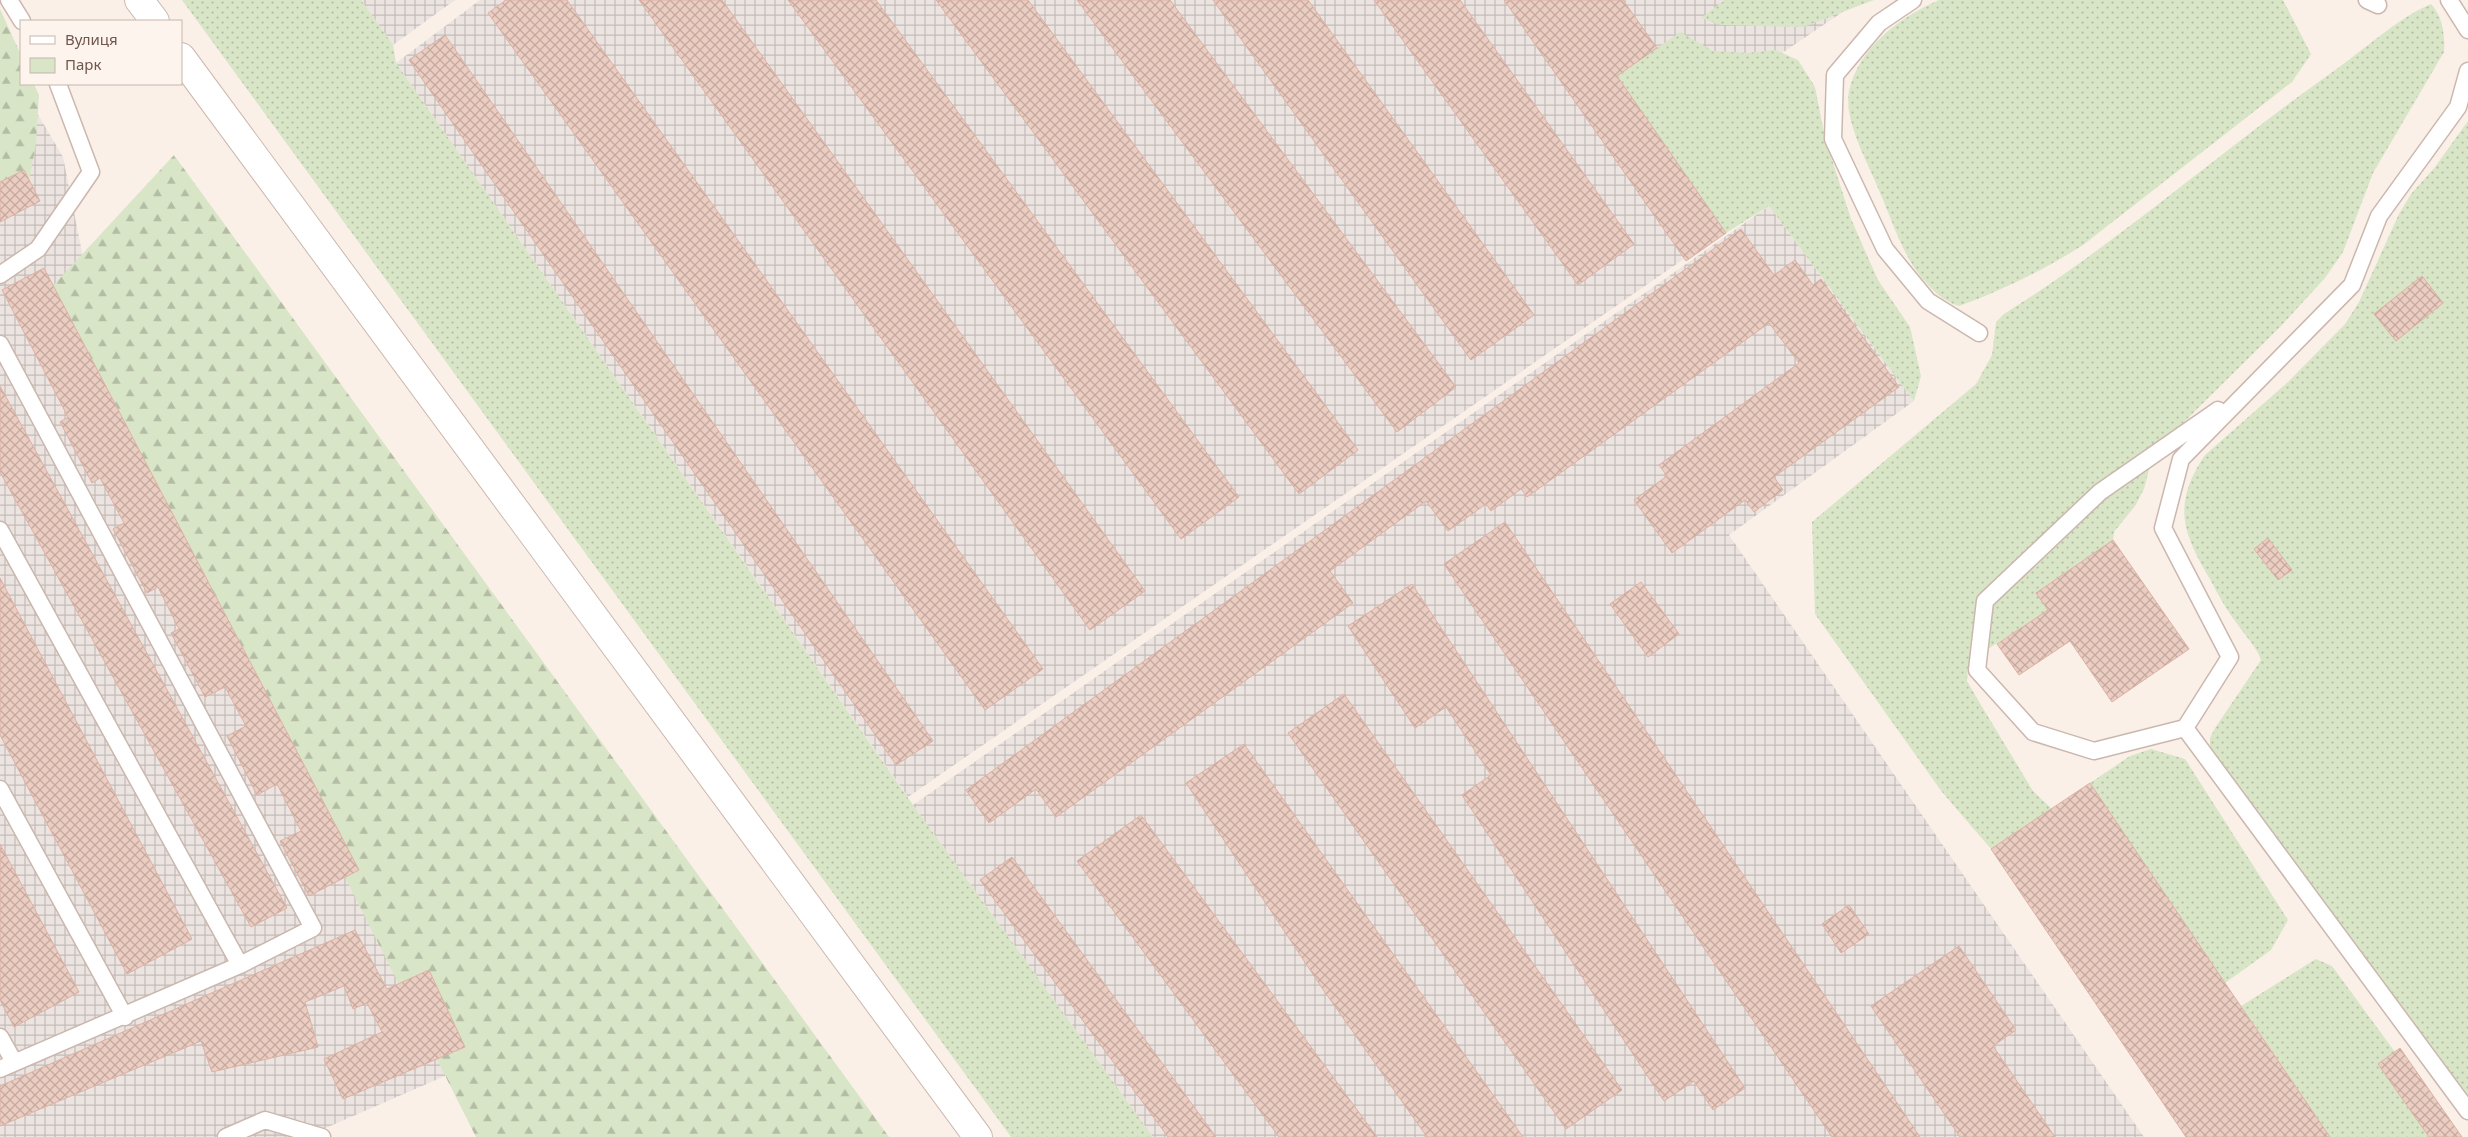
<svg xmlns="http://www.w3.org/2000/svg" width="2468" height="1137" viewBox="0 0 2468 1137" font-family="'Noto Sans',sans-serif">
	<defs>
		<pattern id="industrial-grid" width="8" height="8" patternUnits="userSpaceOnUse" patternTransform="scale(1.25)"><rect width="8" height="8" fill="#ebe4e0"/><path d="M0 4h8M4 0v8" fill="none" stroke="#c3bcb8"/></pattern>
		<pattern id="green-dots" width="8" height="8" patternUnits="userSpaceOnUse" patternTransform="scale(1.25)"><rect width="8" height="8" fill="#d8e6c7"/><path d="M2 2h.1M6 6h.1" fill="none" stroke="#b4bda4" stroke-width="1.8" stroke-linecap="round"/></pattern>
		<pattern id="forest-firs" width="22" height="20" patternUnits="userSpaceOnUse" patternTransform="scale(1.25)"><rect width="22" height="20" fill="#d8e6c7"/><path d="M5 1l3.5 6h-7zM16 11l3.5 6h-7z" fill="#b4bda4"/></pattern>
		<pattern id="building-cross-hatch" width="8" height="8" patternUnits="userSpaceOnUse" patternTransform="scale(1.25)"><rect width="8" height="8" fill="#eccdc2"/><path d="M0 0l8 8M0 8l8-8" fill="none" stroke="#c4a9a0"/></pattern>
	</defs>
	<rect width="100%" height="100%" fill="#faf0e7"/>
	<path fill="url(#industrial-grid)" d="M361,0h94l-62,45z
		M480,0h1361l6,9 -183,124 66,94 -822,570 -512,-734z
		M0,50l63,107 34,170 394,729 -186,81h-305z
		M1769,206l145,195 -185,134 415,602h-991l-240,-332z"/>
	<path fill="url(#green-dots)" d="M182,0h179l32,45 3,18 517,742 240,332h-142z
		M1725,0h149l-71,27 -82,-2 -20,-7z
		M1939,0h344l28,54 -19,28 -209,163c-39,25 -80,45 -124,61 -16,-5 -26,-15 -38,-29 -20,-25 -30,-60 -43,-89 -9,-22 -21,-43 -27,-67 -2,-8 -4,-21 -2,-30 10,-44 51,-74 90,-91z
		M2431,4c12,13 14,31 13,48l-71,121 -30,79 -18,26 -44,48 -93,92 -28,30 -10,18 -6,23 -9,17 -21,26 -1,8 -76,52 11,18 -63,41 -17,16 -1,14 14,24 52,86 19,18 -61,40 -49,-57 -127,-178 -3,-92 164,-138 16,-29 4,-33 8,-8c115,-72 217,-163 327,-241 32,-22 65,-54 100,-69z
		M1680,32l33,19 34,2 28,-3 23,10 17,27 10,51 26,81 27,61 32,47 11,49 -7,25 -145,-195 -43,27 -109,-157z
		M2468,121v979l-258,-350v-12l5,-10 46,-68c-5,-14 -15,-23 -23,-35 -11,-14 -20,-30 -28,-46 -28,-47 -38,-75 -5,-124l84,-74 56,-57 14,-22 40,-88 12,-20 24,-27z
		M2151,749l34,10 103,161 -17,30 -46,33 -135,-200 40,-27z
		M2316,959l16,7 63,86 -17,12 51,73h-99l-89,-131z"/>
	<path fill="url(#forest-firs)" d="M0,9l21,46v29h13l5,11 -3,48 -8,44 -28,23z
		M174,155l715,982h-413l-427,-847z"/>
	<path fill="url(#building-cross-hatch)" stroke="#ddb2a4" d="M506,0h61l476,669 -58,41 -497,-697z
		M639,0h83l423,591 -55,39z
		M788,0h88l363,497 -58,42z
		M936,0h92l330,450 -59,44z
		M1077,0h93l286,387 -59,45z
		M1213,0h95l226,315 -63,45z
		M1374,0h86l174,244 -56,41z
		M1504,0h119l34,48 -40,28 109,157 -40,28z
		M445,35l488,706 -37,24 -487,-705z
		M24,170l16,31 -40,21v-40z
		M1741,229l33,46 21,-15 18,25 8,-6 78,108 -125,90 9,13 -29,22 -9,-12 -73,53 -38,-53 33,-24 -8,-11 140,-102 -30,-40 -242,174 -6,-8 -30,22 -5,-7 -38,27 -22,-30 -96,70 23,32 -297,214 -20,-28 -47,34 -23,-33z
		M44,268l315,602 -50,26 -29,-55 21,-10 -24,-47 -20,11 -30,-59 19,-10 -21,-39 -20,10 -34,-64 8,-4 -21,-42 -11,6 -34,-64 11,-6 -24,-45 -8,5 -32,-61 8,-5 -66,-127z
		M2422,276l21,27 -47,38 -22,-27z
		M0,386l287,522 -36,19 -251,-455z
		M1505,522l415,615h-88l-388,-573z
		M2268,538l24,32 -14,10 -24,-31z
		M2113,540l76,109 -77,53 -42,-61 -51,34 -22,-31 51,-34 -12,-17z
		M0,578l192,361 -65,35 -127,-239z
		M1641,582l38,52 -31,23 -38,-53z
		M1412,584l333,504 -32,22 -19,-29 -30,20 -202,-306 29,-20 -45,-68 -31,21 -67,-102z
		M1344,694l278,396 -56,39 -278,-396z
		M1244,744l279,393h-96l-105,-149 -136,-205z
		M2090,783l135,200 105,154h-144l-195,-288z
		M1141,815l236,322h-98l-202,-276z
		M0,844l79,148 -65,35 -14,-27z
		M1012,857l204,280h-48l-188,-257z
		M1849,905l20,29 -28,19 -19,-29z
		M355,930l32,59 42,-19 36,77 -122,52 -19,-40 58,-27 -15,-29 -14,6 -9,-23 -39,16 13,45 -106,25 -11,-31 -201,85v-40z
		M1959,946l57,84 -23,16 62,91h-95l-89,-131z
		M2400,1048l62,89h-33l-51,-73z"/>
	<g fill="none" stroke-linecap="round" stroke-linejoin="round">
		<defs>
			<path id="service" d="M9,0l13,21
				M1913,0l-34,23 -44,52 -2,64 52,110 43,52 51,32
				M2367,0l11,5
				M2449,0l19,30
				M2468,71l-10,36 -79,109 -27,69 -171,174 -18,69 67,129 -45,71 283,383
				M0,275l38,-26 53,-77 -33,-88
				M0,344l313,584 -73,37 -240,104
				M0,530l240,435
				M2185,728l-91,23 -61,-19 -56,-62 8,-69 115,-109 118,-82
				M0,789l125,228
				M0,1037l14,25
				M226,1137l39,-17 57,17"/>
			<path id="tertiary" d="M139,0l16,21
				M181,57l797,1080"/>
		</defs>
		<use href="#service" stroke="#cbb7ae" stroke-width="19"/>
		<use href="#tertiary" stroke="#cbb7ae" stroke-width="30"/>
		<use href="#service" stroke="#fff" stroke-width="16"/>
		<use href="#tertiary" stroke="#fff" stroke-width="28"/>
	</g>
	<rect x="20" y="20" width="162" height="65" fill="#fdf5ed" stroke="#c5b5ad"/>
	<rect x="30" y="36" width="25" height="8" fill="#ffffff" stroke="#c5b5ad"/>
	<text x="65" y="45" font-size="15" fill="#71564e">Вулиця</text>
	<rect x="30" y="58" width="25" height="15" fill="#d8e6c7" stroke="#c5b5ad"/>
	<text x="65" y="70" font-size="15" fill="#71564e">Парк</text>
</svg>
